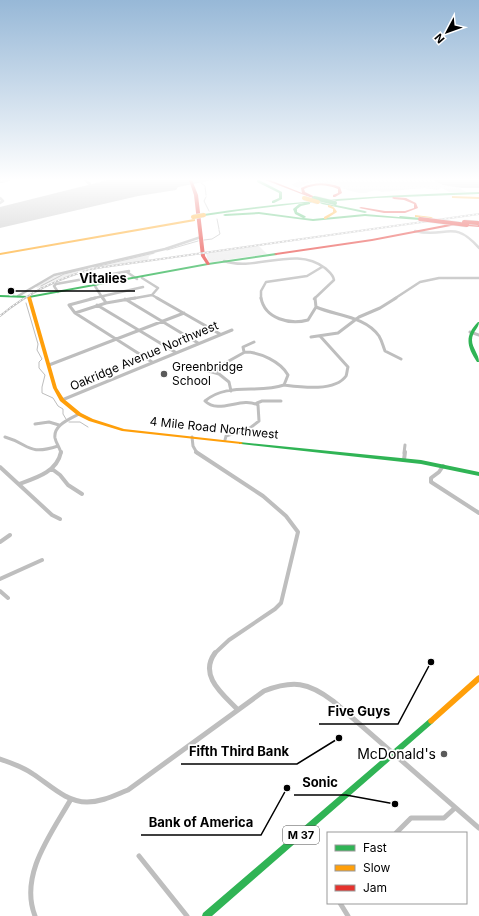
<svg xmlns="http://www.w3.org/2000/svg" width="479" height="916" viewBox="0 0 479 916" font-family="Inter,sans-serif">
	<rect width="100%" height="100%" fill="#fff"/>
	<path fill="#ebebeb" d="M299,180h134l10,5 15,2 8,5h-17l-7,-4 -5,2 -12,-2 -12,1 -32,3c-6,-5 -13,2 -20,1 -22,-2 -41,-20 -63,-5l-6,-3z
		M259,246l8,8 -55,8 -4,-1 -2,-8z
		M158,252l-9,4 -1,5c-38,5 -76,10 -110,27l-4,-2 14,-8z"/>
	<path fill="#bdbdbd" d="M108,180h105l-35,7 -2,3 -38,6 -138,32v-21z
		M433,180h46v8h-17l-19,-3z"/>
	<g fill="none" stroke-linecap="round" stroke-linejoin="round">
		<path stroke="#bdbdbd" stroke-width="1" d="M201,183l4,3 1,9
			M206,197l-2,4 5,10
			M217,219l2,10
			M204,240l8,-1 8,-5 -1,-4
			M167,250l31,-9
			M95,267l59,-14
			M41,286l23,-12 24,-6
			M32,294l10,-7
			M26,303l12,41 -1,6 5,9 -3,3v6l6,7 -3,12v6l11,5 5,8 5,3v5l3,5
			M69,422h11l8,5"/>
		<path stroke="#bebebe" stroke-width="2.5" d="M85,180l5,4
			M0,182l9,-2
			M0,198l3,3 -3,2
			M415,231c31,8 38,-13 64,17
			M224,261c32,11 71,-16 101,7 4,4 8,6 9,12l-20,19
			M127,272l10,7
			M95,286l8,13
			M58,292l-4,-6 2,-2 73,-13
			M152,295l7,4
			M18,296l36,-21 111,-26 36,-12
			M90,299l53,-12
			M130,299l22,-4 6,-7 -16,-10
			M261,299v-8l5,-9 41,-6 15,-9
			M394,299l26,-17 19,-4h40"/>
		<path stroke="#bebebe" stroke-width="3" d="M95,298l-26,7 6,8 77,49
			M103,298l3,5
			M157,298l63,36
			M261,298c4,21 29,27 47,22l8,-13
			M315,298l1,9c21,9 49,9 63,29 3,5 4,10 6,15l16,8
			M125,299l73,44
			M97,305l78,47
			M75,313l31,-10 29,-5
			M470,332l9,3
			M311,337l27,-4 21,-16 21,-9 16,-10
			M244,352l-1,-5 11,-5
			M49,365l135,-52
			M218,367l-13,3 14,4
			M284,385c16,2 51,7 62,-9 1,-2 1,-6 2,-9l-28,-31
			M231,391l-2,-9 -10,-8 -1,-7 27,-15c15,0 36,10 43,23l-4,10
			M62,400l170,-70
			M257,403l5,-2h19
			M35,424l14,-2 10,3
			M5,437c25,7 22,19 53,9
			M192,437l1,9 4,7
			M225,440l1,-4 24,-8 9,-7 -1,-16c-17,-9 -39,10 -53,-4 22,-19 53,-7 79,-16
			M61,453c-1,-5 -5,-10 -6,-15 -2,-13 15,-19 24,-24
			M404,453l1,-8"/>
		<path stroke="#bebebe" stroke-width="4" d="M196,452l67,44 23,20 12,16 -17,71 -6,6 -46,31 -15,14
			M404,460l1,-8
			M443,466l-4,6 -8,6v4l48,31
			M0,467l52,48 8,4
			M52,469l8,6 8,10 14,9
			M19,484c17,-6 38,-12 42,-32
			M0,542l10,-7
			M0,579l42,-19
			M0,591l8,7"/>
		<path stroke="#bebebe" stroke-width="5" d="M215,653c-17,23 9,42 23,57
			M0,759c12,4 23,8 33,15 17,11 33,28 54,28 15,0 28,-7 41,-12l136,-99c29,-11 44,-9 69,10l146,127
			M396,833l15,-15h33l11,-10
			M139,856l48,60
			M340,903l8,13
			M35,916c-16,-41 16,-82 36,-117"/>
		<path fill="#30b455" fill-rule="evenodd" d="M257,180h2l23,12v7l-8,4h-2v-2l7,-3v-5l-22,-11z
			M479,192v2l-103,4 -66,5v1l-9,2 -4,3v3l8,4 1,1 -2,1 9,1 52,-5 34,3 1,-1 21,2 1,1 -2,1 -55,-4 -52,5 -54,-7 -34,2 -2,-1 2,-1 34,-2 44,6 -8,-4 -2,-5 6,-5 5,-1 -66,8 -34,5 -2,-1 2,-1c92,-14 182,-19 275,-22z
			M321,202l44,9 2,1 -2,1 -43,-9 -2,-1z
			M276,253h1v2l-69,10 -179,33 -29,-1v-2l29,1 179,-33z
			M478,322h1c0,6 -7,10 -7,18 0,8 7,14 7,22h-2c-10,-15 -13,-26 1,-40z
			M239,442l182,18 58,12v4l-58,-12 -180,-20h-2z
			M431,718l2,1 1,2 -1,2 -221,193h-10l1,-3 226,-194z"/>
		<path fill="#ff9f0a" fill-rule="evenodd" d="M452,196l27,1v2l-26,-1h-1z
			M328,205c4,0 7,3 9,7l-11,7h-2v-2l9,-5v-3l-5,-2z
			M415,215l16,2 2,1 -2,1 -15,-2h-1z
			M194,219h1v2l-195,34v-2z
			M28,296h2l1,1 26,91 7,11 17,14 12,6 31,10 117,13 2,1 -2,1 -119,-13 -33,-10 -12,-6 -17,-14 -7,-13 -26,-91z
			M479,675v7l-46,41 -2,1 -2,-1 -1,-2 1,-2 48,-43z"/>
		<path fill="#e5322d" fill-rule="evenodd" d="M189,180h3l6,15 7,61 5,8 -2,1h-1l-6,-9 -7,-61z
			M270,180l32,13 -1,-5c13,-6 25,-6 39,-1l2,6 -7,4h-2v-2l5,-2v-4c-12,-5 -23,-5 -34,0l1,3 8,4v2h-1l-47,-18z
			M393,197l13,1 10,5 2,5 -13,5h-21l-25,-5 2,-1 24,4h20l9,-3v-4l-10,-4 -10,-1 -2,-1z
			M455,223l2,1 -1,1 -84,16 -96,14 -2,-1 2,-1 96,-14z
			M466,224l13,1v2l-12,-1h-1z"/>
		<defs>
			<path id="rail" d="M0,316c29,-24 60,-39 97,-48l382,-54"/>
		</defs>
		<use href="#rail" stroke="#bebebe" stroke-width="2"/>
		<use href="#rail" stroke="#fff" stroke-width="1" stroke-dasharray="2" stroke-linecap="butt"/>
		<defs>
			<path id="fast-bridge" d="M314,198l21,5"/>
			<path id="slow-bridge" d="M304,198l14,4
				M193,217l11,-2"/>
			<path id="jam-bridge" d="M420,219l47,6
				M464,222l14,1"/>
		</defs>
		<use href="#fast-bridge" stroke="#dbdbdb" stroke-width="5" stroke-linecap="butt"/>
		<use href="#slow-bridge" stroke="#dbdbdb" stroke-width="5" stroke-linecap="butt"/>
		<use href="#jam-bridge" stroke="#dbdbdb" stroke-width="5" stroke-linecap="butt"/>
		<use href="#fast-bridge" stroke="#30b455" stroke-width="4"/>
		<use href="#slow-bridge" stroke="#ff9f0a" stroke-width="4"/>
		<use href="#jam-bridge" stroke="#e5322d" stroke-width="4"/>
	</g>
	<linearGradient id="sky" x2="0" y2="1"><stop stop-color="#97b8d7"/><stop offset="0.58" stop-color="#fff"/><stop offset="1" stop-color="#fff" stop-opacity="0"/></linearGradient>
	<rect width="479" height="309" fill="url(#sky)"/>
	<g fill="#595959" stroke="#fff" stroke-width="1.5">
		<circle cx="164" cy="374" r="4"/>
		<circle cx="444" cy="754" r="4"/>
	</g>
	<g text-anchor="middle" stroke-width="3.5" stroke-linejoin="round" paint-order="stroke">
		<rect fill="#fff" stroke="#4c4c4c" stroke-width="1" x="283" y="826" width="36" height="18" rx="3"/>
		<g font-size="11" font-weight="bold" fill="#000">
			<text x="301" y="839">M 37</text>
		</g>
		<g font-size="12" fill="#000" stroke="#fff">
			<text transform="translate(144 356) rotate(-23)" y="4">Oakridge Avenue Northwest</text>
			<text transform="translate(214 428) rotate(6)" y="4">4 Mile Road Northwest</text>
		</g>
		<g font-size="12" fill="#000" stroke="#fff" text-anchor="start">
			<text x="172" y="371">Greenbridge<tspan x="172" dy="14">School</tspan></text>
		</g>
		<g font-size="14" fill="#000" stroke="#fff" text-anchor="end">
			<text x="436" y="759">McDonald's</text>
		</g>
	</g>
	<path fill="none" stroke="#000" stroke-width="1.5" d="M11 291L71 291H135M431 662L398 724H319M339 738L297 764H181M395 804L346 795H294M287 788L261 835H141"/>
	<g fill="#000" stroke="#fff" stroke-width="1.5">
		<circle cx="11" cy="291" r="4"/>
		<circle cx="431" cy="662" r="4"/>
		<circle cx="339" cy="738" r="4"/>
		<circle cx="395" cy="804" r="4"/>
		<circle cx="287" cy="788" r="4"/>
	</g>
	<g font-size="13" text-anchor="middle" font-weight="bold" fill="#000" stroke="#fff" stroke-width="3.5" stroke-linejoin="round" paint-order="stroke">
		<text x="103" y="283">Vitalies</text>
		<text x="359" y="716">Five Guys</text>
		<text x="239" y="756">Fifth Third Bank</text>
		<text x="320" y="787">Sonic</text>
		<text x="201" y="827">Bank of America</text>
	</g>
	<rect x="327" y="832" width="140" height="72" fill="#ffffff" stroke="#999999"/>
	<rect x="335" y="845" width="20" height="6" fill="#30b455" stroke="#999999"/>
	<text x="363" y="852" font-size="12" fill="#000000">Fast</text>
	<rect x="335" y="865" width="20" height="6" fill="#ff9f0a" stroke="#999999"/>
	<text x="363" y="872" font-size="12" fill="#000000">Slow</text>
	<rect x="335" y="885" width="20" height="6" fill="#e5322d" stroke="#999999"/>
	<text x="363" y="892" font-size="12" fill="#000000">Jam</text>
	<g transform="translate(447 32) rotate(229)" stroke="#ffffff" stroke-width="3" paint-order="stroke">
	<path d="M0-3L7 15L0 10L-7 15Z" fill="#000000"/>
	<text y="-6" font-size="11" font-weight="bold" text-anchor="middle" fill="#000000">N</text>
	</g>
</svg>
